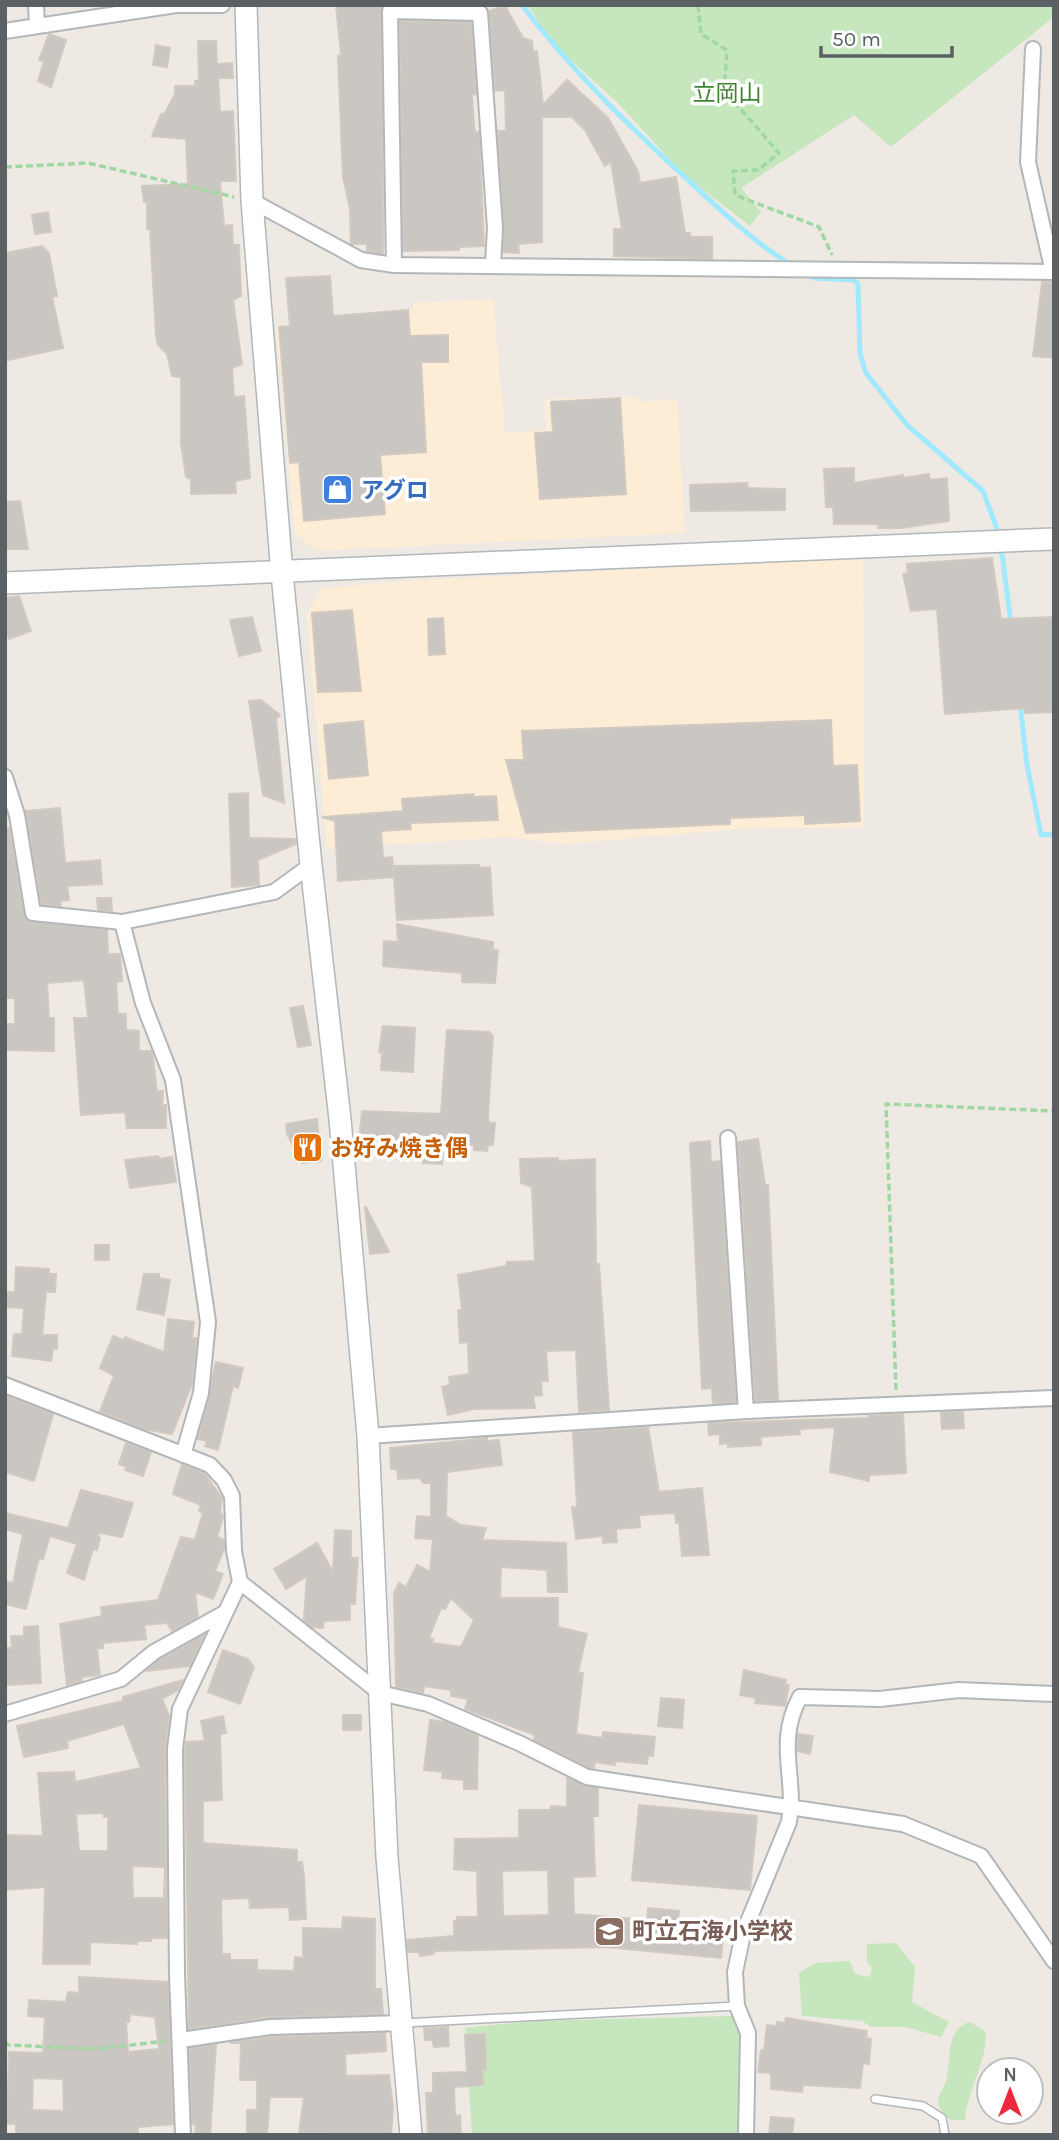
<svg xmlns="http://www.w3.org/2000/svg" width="1059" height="2140" viewBox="0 0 1059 2140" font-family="Karla,'Noto Sans JP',sans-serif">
	<rect width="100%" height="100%" fill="#eee9e2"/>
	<path fill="#feedd6" d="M493,299l12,134 41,-3 -1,-31 91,-2 3,5 38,-3 8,134 -368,18 -22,-18 -19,-208 57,-2v-7l80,-6v-7z
		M863,558l1,269 -126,2 -175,15 -56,-7 -180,12 -20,-234 15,-27 101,-8z"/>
	<path fill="#c6e6be" d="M528,5h526v12l-163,130 -37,-32 -113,73 20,24 -11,14 -66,-51 -66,-72 -67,-61z
		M896,1943l19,24 -3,35 37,20 -8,15 -35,-10h-35l-9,-6 -60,-5 -3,-43 16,-10 35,-2 5,13 14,3 3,-9 -5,-6v-18z
		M731,2016l8,10 -1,109h-266l-7,-107 66,-7z
		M970,2022l15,9c5,25 -18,59 -20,89h-15c-5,-5 -15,-15 -11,-23 2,-7 7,-12 8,-20 4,-20 -1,-49 23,-55z"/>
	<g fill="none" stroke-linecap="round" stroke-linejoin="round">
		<path stroke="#a1e9ff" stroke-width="5" d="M522,5c49,65 106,120 166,175 32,30 66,62 103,85
			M805,273l9,5 40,2 4,4 2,70 6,19 41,52 76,66 17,46
			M1001,546l10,77
			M1020,703l7,62 14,70 13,-1"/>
	</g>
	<path fill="#cac6c1" stroke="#d2c9c0" stroke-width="2" fill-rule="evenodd" d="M336,5h46l1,249 -16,-3v-7h-16l-1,-35 -7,-32 -5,-121 3,-1z
		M505,6l18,32 9,3 1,11 4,-1 6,54 24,-25 41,38 30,53 2,12 36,-6 9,56h5v4h22v22l-98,-3v-27h8l-11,-67 -6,4 -20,-36 -13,-13h-30v125l-24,2 1,9 -16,-1 -5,-121h8l-1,-41 -10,1 -6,-80z
		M400,21l71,1 5,72 -4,1 2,31 1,6h4l5,114 -25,1v3l-56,1z
		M49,34l17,6 -15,47 -13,-6 6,-20 -5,-1z
		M198,41h18l1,23 15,-1 1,15h-15l2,34 13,-1 3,70h-16l4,45 8,-1 1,20h6l2,51 -8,4 9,64 -10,4 2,29 10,-1 6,82 -15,3 1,12 -45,1v-15l-5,-2 -5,-34v-66l-9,-1 -5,-22 -9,-9 -2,-10 -6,-106h-3v-27h-3l-2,-16 46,-2 -2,-45 -34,-3 9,-22 4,-1 10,-19v-8h20v-5l4,-1z
		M156,45l14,3 -3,19 -14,-2z
		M48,212l3,20 -16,2 -3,-19z
		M42,246l7,7 8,43 -5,1 11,51 -55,12 -3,-17v-90z
		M330,276l3,40 75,-6 2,26 38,-1v27h-27l5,90 -46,3 5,59 -81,7 -5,-59 -9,1 -11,-136 11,-1 -4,-48z
		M1042,282h12v76l-21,-2z
		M620,398l6,96 -86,5 -5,-66 18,-1 -2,-30z
		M854,468v15l49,-8v3l26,-4 1,6 17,-2 2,43 -48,7h-23v-4h-44l-1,-17h-7l-2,-38z
		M747,483l1,5 37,1v21l-94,1 -1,-26z
		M20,501l8,48h-23v-47z
		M992,558l9,61 53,-2v95l-29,1v-5l-80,6 -8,-105 -26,2 -8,-37 5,-1 -1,-9z
		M19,596l12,35 -22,8 -4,-11v-30z
		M352,610l9,81 -43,1 -6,-79z
		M252,617l9,34 -22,5 -9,-36z
		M443,618l2,36 -16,1 -1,-36z
		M261,700l19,15 -4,4 8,84 -21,-8 -14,-94z
		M831,720l2,46 24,-1 3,56 -55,3v-9l-75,3v6l-204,9 -20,-73h18l-2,-29z
		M363,721l5,54 -39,4 -5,-54z
		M248,793l1,45 46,1 1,5 -38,16 1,25 -27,2 -3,-93z
		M474,794v3l22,-1 2,24 -88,3 1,6 -30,2 2,27 9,-1 2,20 -56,4 -3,-60 -13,-4 81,-6 -1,-12z
		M60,808l5,55 35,-3 2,24 -35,2 2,14 -9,1 1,5 -20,-2 -15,-93z
		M9,828l17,91 81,11 1,24h12l2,27 -6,1 2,32h8v16l13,1v20h13l5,40h6l-1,14h4v23h-39l-2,-16 -44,3 -7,-97h14l-4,-38 -37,3 2,35h5v33l-49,-1v-26h10v-26h-10v-169z
		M479,865v3l11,-1 3,48 -96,5 -4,-54z
		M97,898h14l1,13 -14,-1z
		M397,924l96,18v8h5l-3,33 -33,-1v-9l-79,-7 1,-25 14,1z
		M303,1006l8,39 -13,2 -8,-39z
		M383,1026l32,2 -2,44 -32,-2 1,-18h-3z
		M447,1030l42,2 4,4 -5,79 1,8h6l-2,22h-5l-1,6 -13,-1v-5l-30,-2 -2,21 -19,-1 1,-8 -43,-3 1,-7 -23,-2 3,-32 79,3z
		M317,1119l4,42 -19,2 -15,-29 -1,-10z
		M758,1139l7,46h3l10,215 -23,1 -17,-259z
		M710,1141l1,21 9,-1 16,241 -23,2 -1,-16 -10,1 -12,-246z
		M158,1156l1,3 13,-2 4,25 -46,6 -5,-28z
		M558,1158v3l37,-2 1,105h3l10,146 -30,2 -3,-62 -30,1 2,30h-7l1,14 -9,1 2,12 -61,1 -26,6 -6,-28 8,-2 -1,-8 20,-3 -1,-32 -8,1 -2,-33h4l-4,-35 48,-9 1,-4 28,-1 -3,-74 -11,-4 -1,-24z
		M365,1207h1l23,45 -19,2z
		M95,1245h14v15h-14z
		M16,1267l33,2v5h7l-1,18h-9l-4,43h15v14h-4l-2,12 -39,-5 2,-22h8l2,-26 -19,-1v-15h10z
		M144,1274h15v4l11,2 -6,35 -27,-6z
		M168,1319l26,3 -2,16h5l-5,46 -20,50 -28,-5 -44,-18 14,-35 -14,-8 13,-32 11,4 1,-3 39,15z
		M216,1362l27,6 -5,20 -5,-2 -15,64 -13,-4 2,-5 -9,-2z
		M5,1395l48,19 -19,67 -29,-9z
		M963,1411l1,17 -22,1 -1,-17z
		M903,1414l3,59 -37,2v6l-39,-9 5,-45 -36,2 1,5 -40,3 1,8 -33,2v-4l-8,1v-10l-11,1 -1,-12 160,-5v-2z
		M648,1427l11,65 43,-4 7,67 -27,1 -3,-34 -3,1 -1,-10 -36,2 1,12 -24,2 1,13 -14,1v-7l-27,3 -4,-32h5l-4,-75z
		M487,1438v3l12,-1 3,25 -55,7 -1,44 15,9 25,3 -4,12 84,3 1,49h-19l-1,-22 -46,-3 -1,31h58v29l29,7 -9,38 5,1 -7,61 26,4 1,-6 52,5 -2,19 -5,-1 -1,9 -32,-3v4l-20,-3 -1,6h-4l-56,-28 1,-5 -70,-26 3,-10 -17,-3v-6l-27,-4 -1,7 -27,-6 -2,-94 5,-10 7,4 11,-22 13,7 3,-33 -18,-1 2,-22 14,1v-34h-8l-3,-5 -22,1 -1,-10h-6l-1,-21zM451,1598l23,22 -13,27 -29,-4 1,-4 -4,-1 12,-30 4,1z
		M126,1443l25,9 -8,24 -18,-6 2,-3 -8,-3z
		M182,1464l22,9 18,25 -2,13 3,6 -6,20 7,3v9l-9,22 8,3 -10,25 -18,-7 3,25 -26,14 -5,-8 -23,2 2,14 -43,4v5l-6,1 3,26 -19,2 1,4 -15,4 -7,-61 42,-8 -1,-9 57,-7 23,-63 14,3 8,-27 -4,-2 2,-6 -28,-11z
		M81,1490l52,13 -11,34 -21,-4 -4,2 3,3 -3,12 -4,-1 -9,31 -17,-7 10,-29 -27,-8 -7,23 -4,-1 -13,51 -21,-5v-23l8,2 10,-49 -18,-5v-16l63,15z
		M335,1530l16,1v27h7l-3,46h-5v16l-26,1 -1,7 -11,-1 -8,-7 3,-44 -21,13 -12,-20 43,-26 16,29z
		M38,1626l3,57 -34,2 -2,-37h7l-1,-12h13v-9z
		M204,1635l-14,31 -43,5 12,-11z
		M223,1650l25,9 6,8 -14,37 -32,-12z
		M744,1670l42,10 -1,5h4l-4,21 -30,-3 1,-5 -16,-3z
		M183,1680l-5,10 -16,9 7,17 -4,33 2,189h-16v3h-14v3l-47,-2v22h-47l2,-77 -40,3v-55l38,1 -5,-63 36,-1 1,10 66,-14 -17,-44 -57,17 1,7 -44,9 -7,-31 106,-25v-4zM104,1813v4h4v34h-29l-3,-37zM132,1866l33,1 -1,31h-31z
		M661,1698l23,2 -2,28 -24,-2z
		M343,1715h18v15h-18z
		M223,1716l3,17 -6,1 2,66 -19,1v42l94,7v12h5l2,14 2,43 -16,1 -1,-13 -39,1 -1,-10 -28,1 1,55h8v6h27v10l37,1 1,-14 8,1v-30l39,1 1,-12 32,2v70h6l2,25 -113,3 -81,12 -4,-279 1,-8 19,-1 -4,-20z
		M430,1720l16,2 32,14 -1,53h-13v-9l-22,-2 1,-6 -19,-2z
		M798,1734l15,2 -3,18 -13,-3z
		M567,1778l31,10v28h-5l2,60 -22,1 1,37 73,6 1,-12 31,3 -1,12 46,4 -3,31 -116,-11 -171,4v3l-14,2 -1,-4h-11l-1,-12 47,-4v-15h3v-4h21l-1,-46 -23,-2 1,-30 64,-1v-28h32v-4l16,1zM548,1870l1,45 -46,1 -1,-45z
		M639,1805l118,11 -7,74 -118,-10z
		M79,1977l89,5 5,142 -35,3v8h-122v-11h-9l2,-72 34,1 2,-36 -17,-1 1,-16 37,2 2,-10 11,1zM130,2014l25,3 4,32 -31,3 -2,-30h3zM33,2078l30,1 1,32 -32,-1z
		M786,2018l81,13 -1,7 5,1 -2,25 -6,-1 -3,25 -57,-3 -1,7 -31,-3v-16l-13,-1 3,-22h3l3,-25 10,1v-4l8,1z
		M448,2027l1,19 -15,1 -2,-7h-7l-1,-12z
		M385,2033l1,18 -41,3 1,22 43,-1 4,33 -2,27 -92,-2 5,-36h-34l-3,38h-20v-25h10v-30h-17l1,-37h-11l41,-6z
		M485,2034l1,36h-4l1,15 -29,2 1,29 5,-1 1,20h-33l-2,-42h7v-20l34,-1 -2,-37z
		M216,2045l-6,90h-15l1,-11h-4l-3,-76z
		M771,2117l23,2 -2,16h-23z"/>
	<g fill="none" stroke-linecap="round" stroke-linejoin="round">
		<defs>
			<path id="lane" d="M403,2023l334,-17
				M875,2099l48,7 19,12 3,17"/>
			<path id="street" d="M36,5l1,20
				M5,31l171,-26h46
				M1033,49l-5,113 25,110
				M252,201l109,59 33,5 660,7
				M394,265l-4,-254 90,2 15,215 -2,37
				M5,777l12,38 16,98 89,9 152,-30 37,-27
				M122,922l21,81 30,77 35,242 -7,71 -18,62
				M728,1138l18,273
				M5,1385l205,80 14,15 8,16 2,55 6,31 -60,127 -5,40 2,226 6,160
				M368,1436l378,-25 308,-13
				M240,1582l140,111 48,11 91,39 68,34 316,47 78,32 73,105
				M5,1714l116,-35 33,-27 72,-40
				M181,2040l89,-13 132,-4
				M746,2135l2,-102 -11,-27 -2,-34 8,-38 46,-112c8,-45 -14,-79 11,-125l80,2 79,-9 95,4"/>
			<path id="secondary" d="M246,5l6,196 30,373 29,291 29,254 28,317 19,421 24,278
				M5,583l1049,-44"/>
		</defs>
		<use href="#lane" stroke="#b3b7ba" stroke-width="10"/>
		<use href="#street" stroke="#b3b7ba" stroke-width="18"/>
		<use href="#secondary" stroke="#b1b7ba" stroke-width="24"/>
		<path stroke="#a0d8a4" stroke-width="3.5" stroke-dasharray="7 3.5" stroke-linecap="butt" d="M698,5l3,29 26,16 -3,40 55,63 -21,17 -25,1 2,24 84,32 13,28
			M5,167l83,-4 146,34
			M896,1390l-10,-286 168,7
			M5,2042l3,3 89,4 68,-8"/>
		<use href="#lane" stroke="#fff" stroke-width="7"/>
		<use href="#street" stroke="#fff" stroke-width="14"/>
		<use href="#secondary" stroke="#fff" stroke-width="21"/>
	</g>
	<defs>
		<symbol id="shop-square" viewBox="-11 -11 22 22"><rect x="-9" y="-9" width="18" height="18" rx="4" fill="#3f7fe0" stroke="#fff"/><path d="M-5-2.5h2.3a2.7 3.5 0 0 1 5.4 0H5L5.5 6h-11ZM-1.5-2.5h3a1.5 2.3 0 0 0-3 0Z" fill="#fff"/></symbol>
		<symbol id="restaurant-square" viewBox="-11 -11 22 22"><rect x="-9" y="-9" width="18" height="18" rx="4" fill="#e8710a" stroke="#fff"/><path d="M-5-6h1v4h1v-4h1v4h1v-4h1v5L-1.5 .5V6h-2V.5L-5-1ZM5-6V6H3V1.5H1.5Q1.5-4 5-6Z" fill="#fff"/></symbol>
		<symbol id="school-square" viewBox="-11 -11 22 22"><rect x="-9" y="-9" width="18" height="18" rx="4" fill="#8d6e63" stroke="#fff"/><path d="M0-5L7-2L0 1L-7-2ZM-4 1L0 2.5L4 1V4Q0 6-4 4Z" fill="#fff"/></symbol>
	</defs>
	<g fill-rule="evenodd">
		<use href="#shop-square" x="320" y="472" width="35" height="35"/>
		<use href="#restaurant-square" x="290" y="1130" width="35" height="35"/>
		<use href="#school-square" x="592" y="1914" width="35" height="35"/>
	</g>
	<g text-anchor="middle" stroke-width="7" stroke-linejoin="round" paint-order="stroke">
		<g font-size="23" fill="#3f8332" stroke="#fff">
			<text x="727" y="101">立岡山</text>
		</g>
		<g font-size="23" font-weight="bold" fill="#366cbe" stroke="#fff" text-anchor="start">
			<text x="361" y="498">アグロ</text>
		</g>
		<g font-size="23" font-weight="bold" fill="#c56008" stroke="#fff" text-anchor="start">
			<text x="330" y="1156">お好み焼き偶</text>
		</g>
		<g font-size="23" font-weight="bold" fill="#785e54" stroke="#fff" text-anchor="start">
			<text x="632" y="1939">町立石海小学校</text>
		</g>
	</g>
	<rect width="1059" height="2140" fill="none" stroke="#5a6063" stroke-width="14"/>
	<g transform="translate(1010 2091)"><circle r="33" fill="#ffffff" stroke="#bdbfc1" stroke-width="2"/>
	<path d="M0-5L12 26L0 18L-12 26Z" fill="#ed2941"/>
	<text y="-10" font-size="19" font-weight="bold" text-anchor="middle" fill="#5a6063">N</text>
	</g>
	<path d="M821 46v10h131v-10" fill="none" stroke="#5a6063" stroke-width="3.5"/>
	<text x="832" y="46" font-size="21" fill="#5a6063" stroke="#ffffff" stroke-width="5" paint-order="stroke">50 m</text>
</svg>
